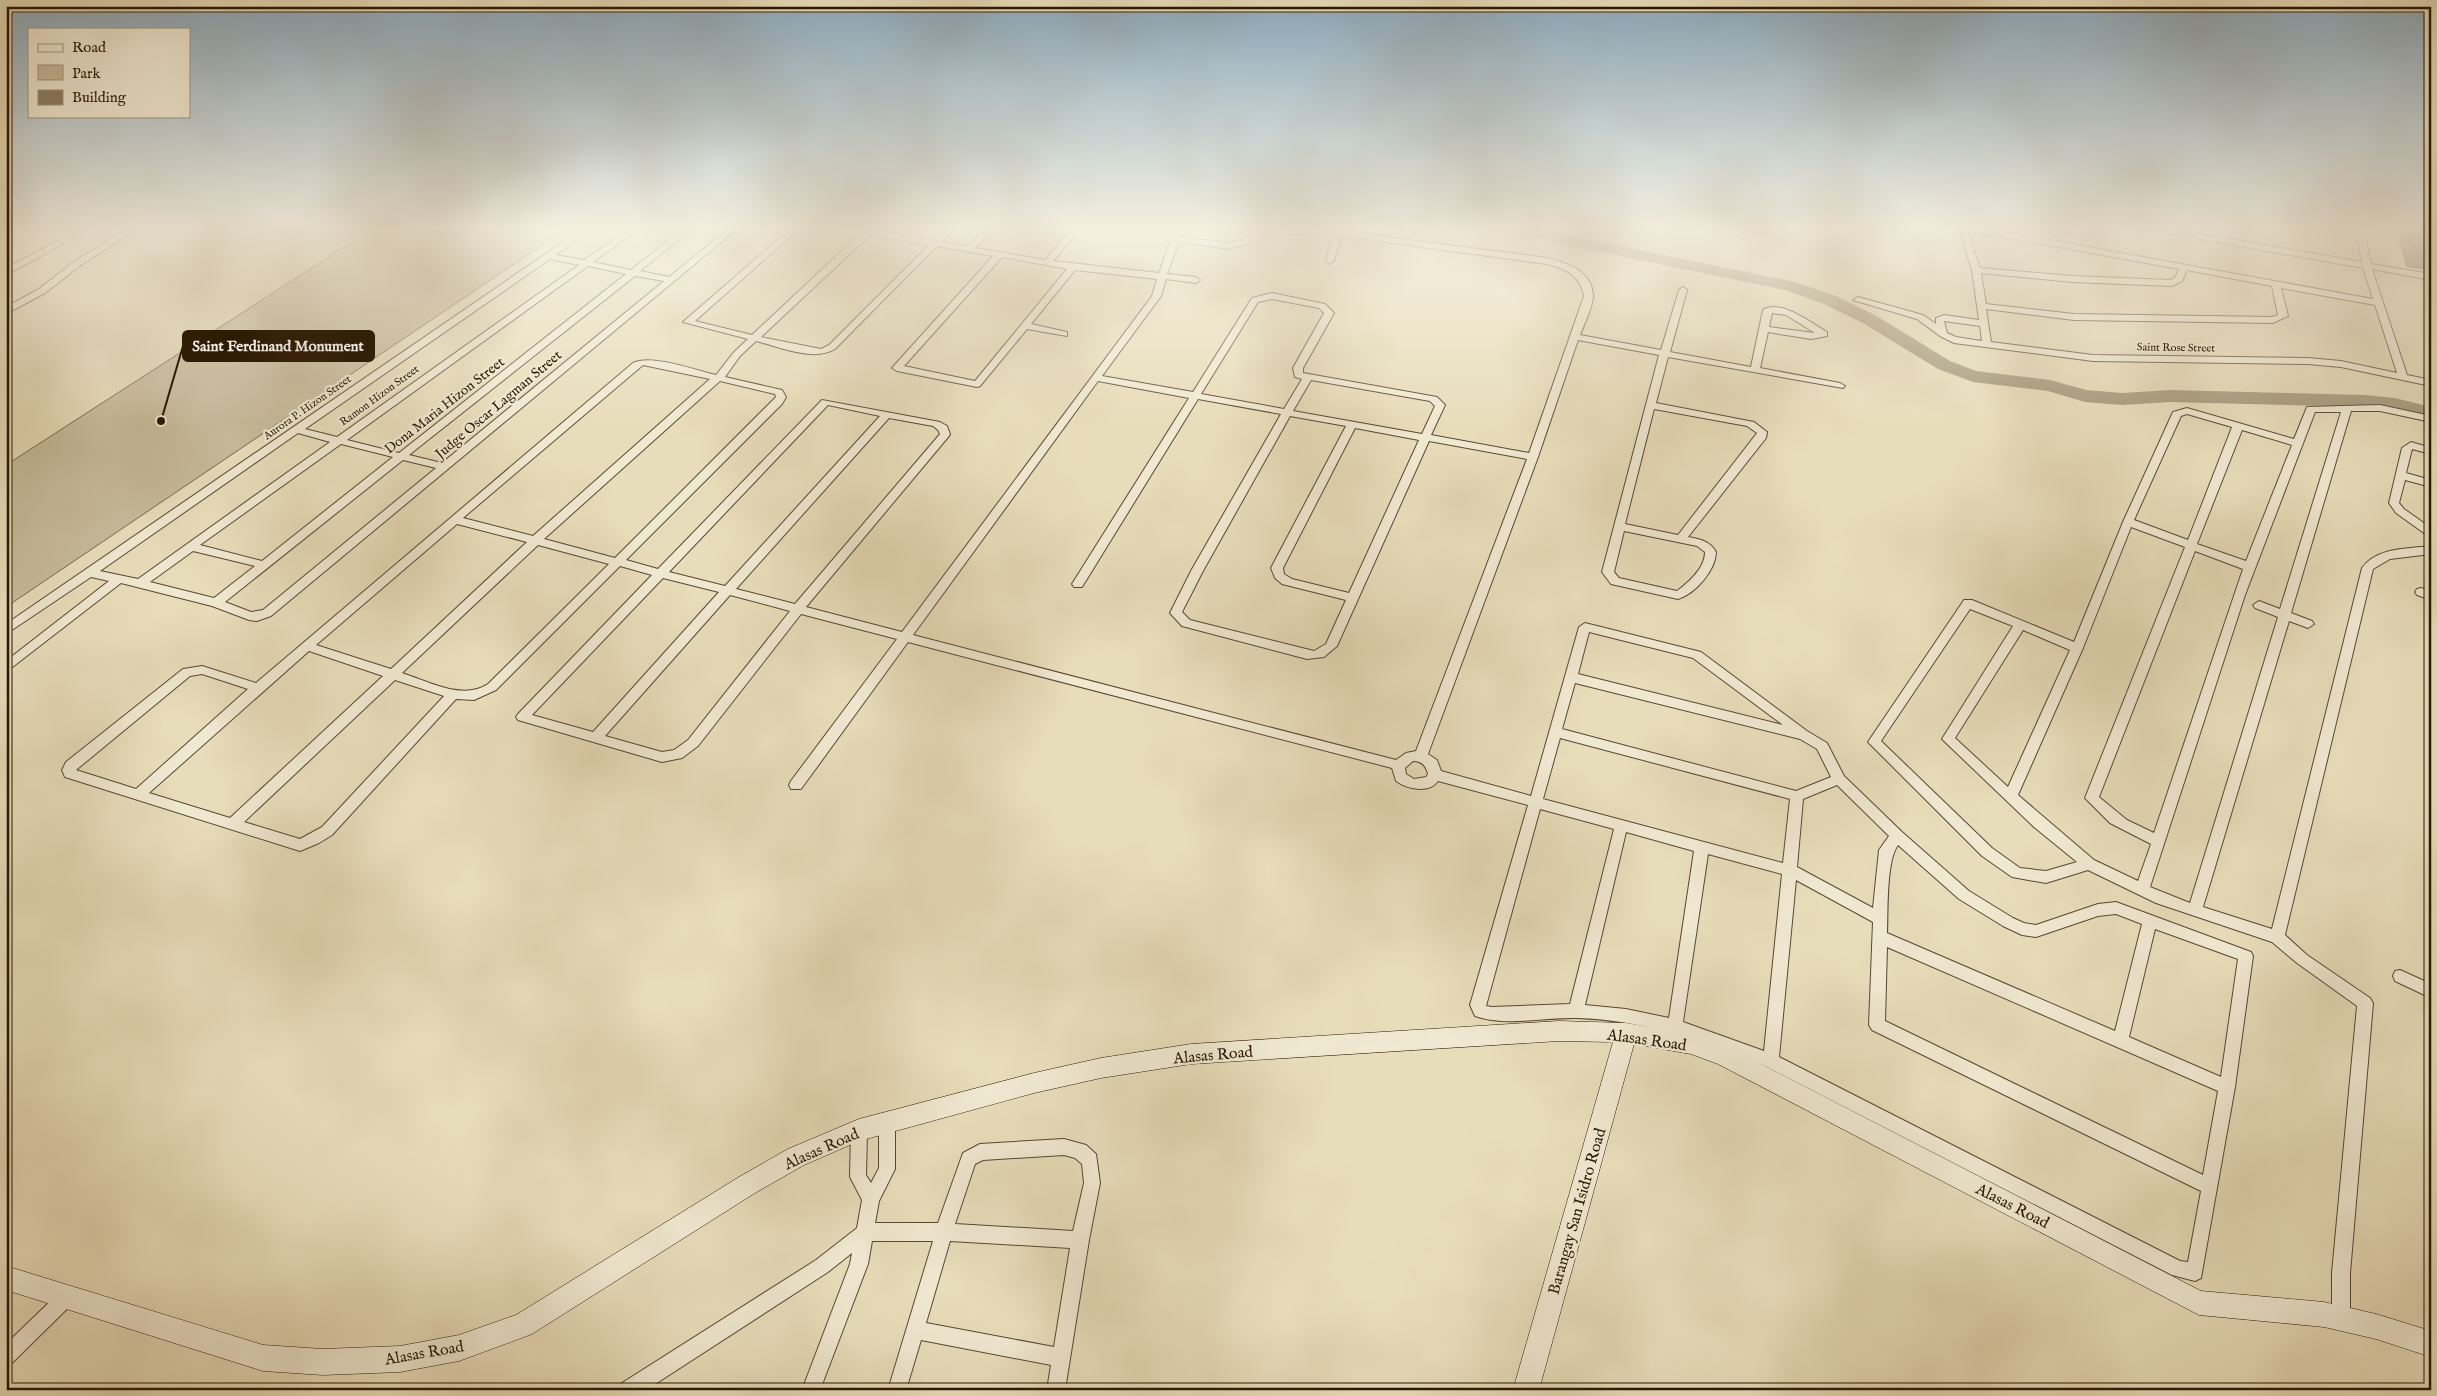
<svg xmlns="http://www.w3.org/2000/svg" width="2437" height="1396" viewBox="0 0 2437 1396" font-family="'IM FELL English',serif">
	<rect width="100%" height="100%" fill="#e8ddba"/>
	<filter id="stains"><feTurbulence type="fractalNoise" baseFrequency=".004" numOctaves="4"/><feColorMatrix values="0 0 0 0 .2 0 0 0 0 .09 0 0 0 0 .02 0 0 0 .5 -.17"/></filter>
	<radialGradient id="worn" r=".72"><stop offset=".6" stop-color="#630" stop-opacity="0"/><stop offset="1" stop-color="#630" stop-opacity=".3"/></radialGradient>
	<path fill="#c7bb9b" stroke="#77694f" d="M372,229h194l-560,378v-142z"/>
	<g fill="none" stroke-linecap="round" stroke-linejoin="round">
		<path fill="#a69a7c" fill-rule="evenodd" d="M1506,229h31l258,53 41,14 39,19 75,46 26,10 74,9 36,10 36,3 48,-3 196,5 29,3 36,9v12l-36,-9 -29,-3 -196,-5 -48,3 -37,-3 -37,-11 -75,-9 -35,-13 -75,-46 -39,-19 -39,-14 -271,-56 -6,-2z"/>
		<defs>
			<path id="street" d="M127,229h10l-56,36 -36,28 -39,21v-7l33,-18 36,-28z
				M582,229h10l-36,26 28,5 45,-31h9l-45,33 38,8 52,-41h9l-52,42 29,6 59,-48h9l-466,387 -14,5 -8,-1 -37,-14 -91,-23 -115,89v-11l103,-80 -18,-4 -85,57v-10zM550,259l29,6 -242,172 -32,-8zM588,266l38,8 -227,179 -52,-13zM635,276l29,5 -222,182 -33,-8zM298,433l32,9 -192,137 -38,-8zM341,444l52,13 -131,104 -62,-16zM403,460l33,8 -173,142 -12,2 -26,-10zM193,551l62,15 -41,32 -64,-16z
				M790,229h9l-104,92 57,14 109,-102 -14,-4h28l-1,1 60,11 11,-12h9l-12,13 25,4 17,-17h9l-18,19 70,12 27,-31h8l-27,32 106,12 12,-34 6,-10h8l-4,8 48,6 47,-14h50l222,29c19,5 44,13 45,37 1,9 -9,30 -13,40l81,15 18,-60 4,-3 4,3 -17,62 81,15 12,-57c16,-12 50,14 64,22v4l-16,3 -43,-7 -8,36 80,15 5,3 -2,2 -175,-31 -12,46 98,19 13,10 -1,6 -78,99c12,2 22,4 28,15 0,18 -21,42 -38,47l-67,-15 -9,-12 57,-217 -81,-15 -40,117 -110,297 9,6 4,11 90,25 48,-169 6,-4 116,29 106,79 20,12 17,33 58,56 67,59 44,27 11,5 12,2 62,-21 18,-2 135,50 2,4 -18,131 -34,191 -6,3 -23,-6 -407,-209c-60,-25 -122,-46 -188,-48 -33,-1 -71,9 -102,-2l-5,-11 58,-200 -90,-24c-9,13 -31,8 -42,0l-4,-13 -484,-126 -107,147h-10l-2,-4 2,-4 106,-142 -96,-25 -103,132 -16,12 -20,4 -144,-42 -2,-3 2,-3 134,-139 -32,-9 -124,124 -22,10 -18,-1 -124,136 -13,8 -19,8 -235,-74 -3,-7 4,-8 117,-93 19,-3 54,17 377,-320c18,-9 62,7 83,12l18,-23 14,-13 -65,-17zM1305,233l28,2 -7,26 4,3 4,-3 7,-25 206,28c19,5 33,11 37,32l-55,157 -98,-18 14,-30 -8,-8 -134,-24v-5l31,-55 -9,-9 -53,-11 -20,5 -59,94 -91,-16 59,-80 5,-17 30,4 4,-3 -4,-3 -29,-3 12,-32 50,7 48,-14zM870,235l59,10 -100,100 -8,4 -60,-12zM937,246l56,10 -101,112 5,3 80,16 3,-1 47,-57 40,7v-4l-36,-8 44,-54 82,9 -5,17 -250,336 -96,-25 143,-171 1,-2 -3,-8 -7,-4 -118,-22 -164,169 -32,-9 156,-156 4,-7 -4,-7 -57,-13 15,-21 16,-15c24,6 57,21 79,8zM1002,257l65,12 -92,112 -71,-15zM1272,299l47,9 5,5 -31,55 2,9 7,2 -18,30 -83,-15 57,-92zM1772,313l14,2 29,18 -46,-6zM643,365l67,14 -177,157 -70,-18zM1311,380l119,21 5,5 -13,28 -129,-23zM720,381l55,13 1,3 -161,161 -71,-19zM1098,381l91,17 -117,186 2,3h8l116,-188 83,15 -90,157 -21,42 12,13 125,33 17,-2 13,-11 92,-205 98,18 -111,292 -10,2 -10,7 -483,-125zM828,405l52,11 -155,170 -56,-14zM1654,409l93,17 10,7 -79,102 -53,-11zM1290,416l56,10 -75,142 4,10 7,6 64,16 -20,44 -12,7 -124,-31 -8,-8 21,-41zM889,418l44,8 5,4 2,4 -145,170 -59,-15zM1355,428l64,12 -70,153 -57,-14 -8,-5 -1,-6zM457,524l70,18 -136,127 -75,-24zM1624,531l73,15 8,6c0,16 -16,30 -28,39l-58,-13 -5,-6zM538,545l71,19 -121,120c-26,17 -60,-3 -86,-11zM663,578l56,14 -126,140 -61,-17zM730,595l60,16 -102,129 -14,10 -12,2 -57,-16zM1589,632l104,26 90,67 -205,-51zM309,651l74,25 -153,142 -81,-25zM202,674l46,15 -112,100 -60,-19 114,-94zM395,680l49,16 -122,131 -22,12 -56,-17zM1575,683l225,56 17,10 14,28 -35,14 -234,-62zM1560,738l230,61 -7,64 -240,-64zM1413,761c9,0 13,5 15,13l-2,3 -12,2 -8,-5 -1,-6zM1837,785l52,51 -10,14 -6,58 -76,-41 6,-68zM1540,809l74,20 -44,175 -78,3 -6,-1zM1626,832l68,19 -25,167 -43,-9 -41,-4zM1898,845l61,54 44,27 19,9 14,2 62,-21 18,-2 26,10 -27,107 -228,-98c1,-21 -1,-72 11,-88zM1708,854l74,20 -18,177 -81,-29zM1796,880l77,42 -4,103 3,5 329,161 -13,71 -8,-1 -401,-204zM2155,929l83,30 -17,118 -92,-40zM1887,947l331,144 -15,84 -318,-154z
				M1749,229h9l-10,10h-6v-4z
				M1780,229h11l6,4 -4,3z
				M1959,229h8l13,39 92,8 98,4 5,-2 4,-9 -204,-37 -4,-3h18l384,70 -10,-31 -203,-36 -4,-3h18l188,33 -5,-28 -19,-5h26l7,35 60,10v6l-59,-11 35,106 24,5v6l-90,-19 -33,-3 -215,-3 -139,-18 -14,-7 -23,-17 -64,-19 5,-3 65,18 13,9v-6l8,-3 35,5 -7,-50zM2187,270l85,16 6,29 -6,2 -198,-3 -88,-10 -5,-31 91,9 100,4 10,-5zM2281,288l94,17 22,68 -56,-12 -33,-3 -215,-3 -102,-13 -5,-33 88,11 199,3 15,-7zM1944,321l36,5 2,15 -26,-4 -9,-4z
				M56,242l7,2 -57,31v-7z
				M2380,405l51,11v6l-51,-11h-29l-60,202 21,8 2,3 -6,4 -19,-7 -86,286 69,22 90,-361c15,-21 46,-19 69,-22v8l-41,5 -17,10 -88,366 22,20 63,43 3,5 -23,270v44l-3,6 -6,3 -6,-3 -3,-6v-44l25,-267 -60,-43 -25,-21 -116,-39 -68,-33 -42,13 -34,-6 -30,-21 -114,-114 96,-142h8l102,42 49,-120 50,-110 14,-4 107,31 13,-32zM2315,412h26l-61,197 -21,-8 -6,4 2,3 23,9 -88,286 -40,-16 95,-292zM2187,414l45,13 -44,113 -54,-20 47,-104zM2242,430l50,15 -46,116 -49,-17zM2131,527l54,20 -100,251 25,25 41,21 -13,37 -44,-21 -76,-65 65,-147zM2195,551l48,18 -89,264 -27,-13 -28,-23zM1970,609l43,17 -71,113 92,88 43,35 -31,9 -26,-3 -28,-20 -111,-107zM2023,630l47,20 -62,137 -53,-49z
				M2411,442l20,6v6l-19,-5 -6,24 25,7v7l-26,-7 -6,23 5,6 27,19v10l-35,-25 -7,-10 13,-55z
				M2421,588l10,3v9l-14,-5 -2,-3 2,-3z
				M2400,970l31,14v14l-36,-17 -2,-5 2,-5z
				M887,1115l6,3 2,5v46l-16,32 -4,22h63l25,-70 17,-9 84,-5 22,6 10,9 4,29 -11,57 -24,150h-18l4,-25 -130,-25 -15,50h-18l45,-149h-61l-4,23 -48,126h-18l48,-126 2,-11 -24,19 -182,118h-26l2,-7 194,-123 41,-32 5,-28 -12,-23 1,-47 2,-5 6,-3 6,3 2,5 -1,45 5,8 8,-15v-45l2,-5zM1064,1155l11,3 7,6 2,19 -11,48 -118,-7 20,-60 8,-4zM950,1241l120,7 -16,99 -128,-24z
				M67,1288l6,3 3,6 -3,6 -61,60 -6,3v-22l55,-53z"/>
			<path id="secondary" d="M1559,1021l67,2 65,11 43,16 467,241 123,11 52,12 55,17v26l-55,-18 -52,-12 -125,-12 -481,-251 -27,-10 -57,-10 -95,346h-26l100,-348 -54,-1 -368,23 -90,14 -67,15 -175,48 -55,24 -49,28 -223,141 -73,27 -59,11 -77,3 -60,-4 -257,-81v-24l257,79 60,4 77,-3 59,-11 57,-20 223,-138 49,-28 71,-30 175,-46 67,-15 90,-14z"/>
		</defs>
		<use href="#street" stroke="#574831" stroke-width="2"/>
		<use href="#secondary" stroke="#271703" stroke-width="1"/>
		<use href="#street" fill="#f0e9d2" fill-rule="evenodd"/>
		<use href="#secondary" fill="#f0e9d2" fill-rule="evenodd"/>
	</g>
	<path fill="#786c54" stroke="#271703" d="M435,229h41l-17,8 -23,-1 -3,-6z
		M1758,229h14l-9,8 -8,-3 1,-3z
		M2406,229h25v41l-24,-4 -8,-28z"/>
	<path fill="#615845" stroke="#271703" d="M461,229h15l-17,8 -3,-6z
		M1770,229h2l-9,8 1,-3z"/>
	<path fill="#8b7e62" stroke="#271703" d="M435,229h26l-5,2 -23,-1z
		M1758,229h12l-6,5 -8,-3z
		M2410,229h21v26l-14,-3z"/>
	<linearGradient id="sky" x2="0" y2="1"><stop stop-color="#8daabd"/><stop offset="0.54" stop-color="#f5f0e0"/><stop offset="1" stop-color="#f5f0e0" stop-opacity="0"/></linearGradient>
	<rect width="2437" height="424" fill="url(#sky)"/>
	<g text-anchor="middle" stroke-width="4.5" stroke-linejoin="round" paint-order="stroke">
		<g font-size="11" fill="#271703" stroke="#f0e9d2">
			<text transform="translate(2176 347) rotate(1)" y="4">Saint Rose Street</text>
			<text transform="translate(379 395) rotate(-36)" y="4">Ramon Hizon Street</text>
			<text transform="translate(307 407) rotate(-35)" y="4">Aurora P. Hizon Street</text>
		</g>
		<g font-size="14" fill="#271703" stroke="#f0e9d2">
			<text transform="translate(498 404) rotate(-40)" y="5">Judge Oscar Lagman Street</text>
			<text transform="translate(444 405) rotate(-38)" y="5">Dona Maria Hizon Street</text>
		</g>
		<g font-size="16" fill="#271703" stroke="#f0e9d2">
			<text transform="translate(1647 1039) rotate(8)" y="6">Alasas Road</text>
			<text transform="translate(1213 1054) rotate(-5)" y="6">Alasas Road</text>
			<text transform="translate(821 1148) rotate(-24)" y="6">Alasas Road</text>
			<text transform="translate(2013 1205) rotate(27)" y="6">Alasas Road</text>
			<text transform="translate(1576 1211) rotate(-74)" y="6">Barangay San Isidro Road</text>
			<text transform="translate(424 1352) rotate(-10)" y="6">Alasas Road</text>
		</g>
	</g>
	<path fill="none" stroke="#271703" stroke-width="2" d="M161 421L183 346"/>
	<circle fill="#271703" stroke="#f0e9d2" stroke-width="2" cx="161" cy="421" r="5"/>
	<rect fill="#271703" stroke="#271703" stroke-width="2" x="183" y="331" width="191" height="30" rx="5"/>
	<g font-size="15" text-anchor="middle" font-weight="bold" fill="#fff">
		<text x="278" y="351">Saint Ferdinand Monument</text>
	</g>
	<rect width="2437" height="1396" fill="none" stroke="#e8ddba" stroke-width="25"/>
	<rect x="8" y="8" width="2422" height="1381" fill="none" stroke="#271703" stroke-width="2.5"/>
	<rect x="12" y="12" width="2412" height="1371" fill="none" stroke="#271703"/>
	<rect x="28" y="28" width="162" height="90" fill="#f0e9d2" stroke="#a0957f"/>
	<rect x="38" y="44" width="25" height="8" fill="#f0e9d2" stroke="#a0957f"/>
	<text x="72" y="52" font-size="15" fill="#271703">Road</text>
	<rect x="38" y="65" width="25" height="15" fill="#c7bb9b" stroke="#a0957f"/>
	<text x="72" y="78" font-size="15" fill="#271703">Park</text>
	<rect x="38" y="90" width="25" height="15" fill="#8b7e62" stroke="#a0957f"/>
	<text x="72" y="102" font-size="15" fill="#271703">Building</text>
	<rect width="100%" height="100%" filter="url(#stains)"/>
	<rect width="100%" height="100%" fill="url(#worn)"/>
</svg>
